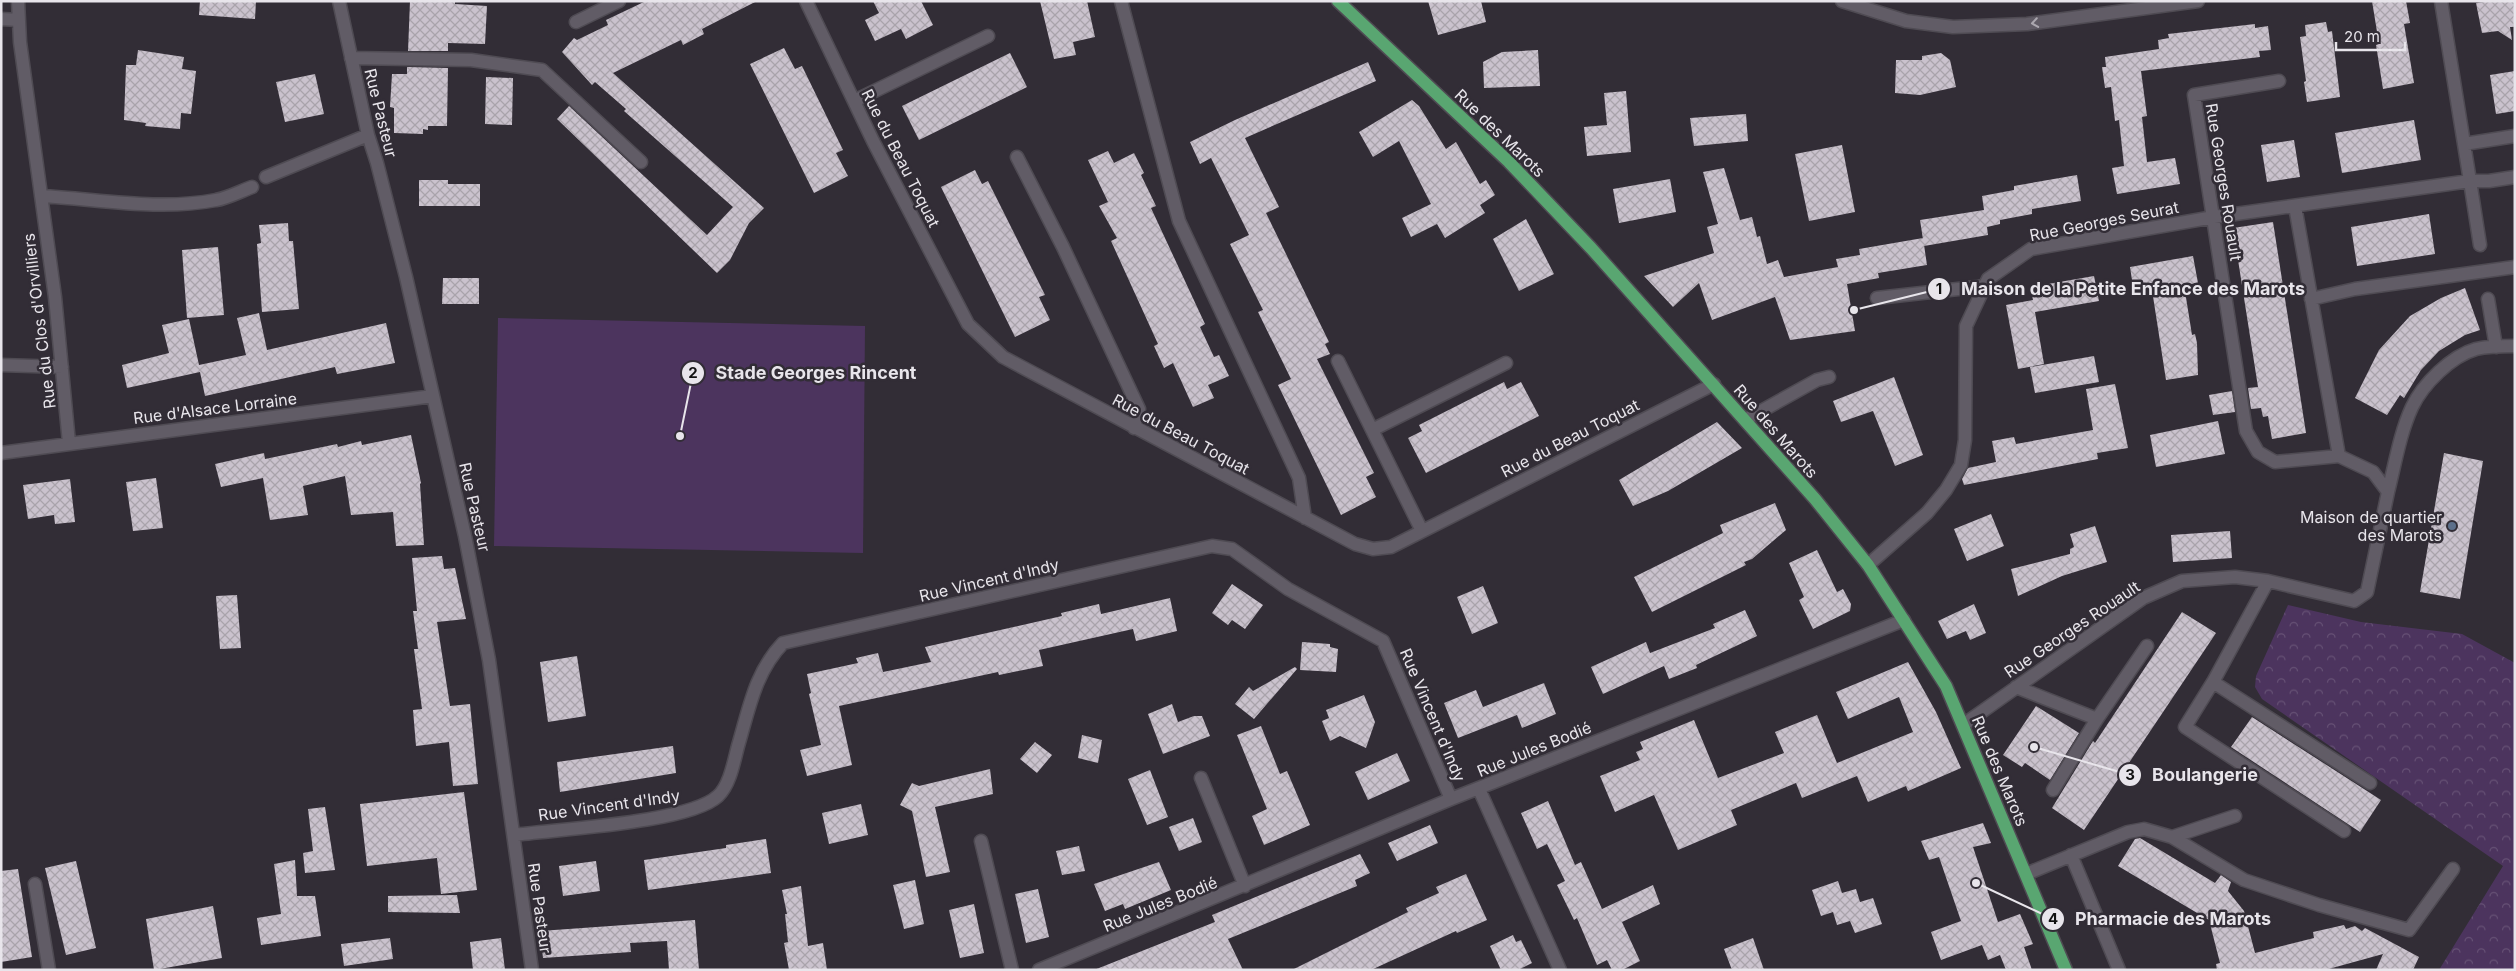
<svg xmlns="http://www.w3.org/2000/svg" width="2516" height="971" viewBox="0 0 2516 971" font-family="Inter,sans-serif">
	<defs>
		<pattern id="forest-crowns" width="20" height="18" patternUnits="userSpaceOnUse" patternTransform="scale(1.25)"><rect width="20" height="18" fill="#4c345e"/><path d="M2 6a3 3 0 1 1 6 0M12 15a3 3 0 1 1 6 0" fill="none" stroke="#665175"/></pattern>
		<pattern id="building-cross-hatch" width="8" height="8" patternUnits="userSpaceOnUse" patternTransform="scale(1.25)"><rect width="8" height="8" fill="#cac2cd"/><path d="M0 0l8 8M0 8l8-8" fill="none" stroke="#a9a3ab"/></pattern>
	</defs>
	<rect width="100%" height="100%" fill="#322d36"/>
	<path fill="url(#forest-crowns)" d="M2288,605l73,17 101,12 53,29v307h-76l64,-104 -241,-167 -7,-12 1,-11z"/>
	<path fill="#4c345e" d="M498,318l367,8 -2,227 -369,-7z"/>
	<path fill="url(#building-cross-hatch)" d="M200,1h56l-1,18 -56,-4z
		M410,1h45v3l32,2 -2,38 -37,-1v8h-40z
		M646,1h111l-55,28 2,5 -21,11 -2,-5 -68,33 151,135 -15,15 -19,37 -13,13 -160,-154 12,-13 138,129 26,-28 -109,-96 2,-2 -31,-27 -3,3 -30,-33 12,-14 3,2 31,-15 -2,-5z
		M873,1h48l12,24 -27,14 -5,-10 -26,12 -10,-21 14,-7z
		M1040,1h47l8,36 -22,5 3,13 -22,4z
		M1428,1h53l5,21 -48,13z
		M2372,1h34l4,22 -6,1 10,59 -31,6 -7,-44 3,-1z
		M2494,1h21v26h-5l2,13 -14,-9 -16,2 -6,-30z
		M2326,22l2,10 4,-1 8,66 -33,5 -3,-20 2,-1 -6,-44 6,-1 -1,-11z
		M2255,24v4l13,-2 3,24 -12,1 1,6 -119,14 6,45 -5,1 5,45 28,-4 5,26 -63,10 -5,-26 12,-2 -5,-46 -4,1 -4,-34 -6,1 -3,-21h4l-1,-10 54,-8 -1,-9 11,-2 -1,-4z
		M784,48l11,21 7,-3 41,84 -7,3 12,23 -34,17 -64,-129z
		M138,50l46,7 -2,12 14,2 -5,43 -10,-1 -1,16 -35,-3 1,-3 -22,-3 2,-55h10z
		M1538,50l2,36 -56,2 -1,-26 19,-10z
		M1010,53l17,34 -108,53 -17,-34z
		M1941,53l9,7 6,27 -36,8 -25,-2 1,-33h26v-4z
		M1368,62l8,19 -131,57 34,69 -13,6 63,129 -4,2 5,10 -13,5 57,114 -8,4 10,20 -35,18 -63,-130 13,-6 -33,-67 5,-2 -33,-66 19,-9 -38,-77 -11,6 -10,-22 45,-22z
		M407,67l41,1 -1,58h-19v4l-5,-1v5l-29,-1v-25l-4,-1 2,-33h15z
		M2515,71v40l-19,3 -6,-39z
		M315,74l9,40 -39,8 -9,-40z
		M486,77l27,1 -1,47 -27,-1z
		M1626,91l5,61 -44,4 -3,-29 23,-2 -3,-32z
		M1412,100l7,6 27,43 10,-7 24,42 6,-4 9,15 -15,10 5,8 -40,25 -8,-14 -26,13 -9,-19 29,-14 -32,-63 -26,16 -14,-25z
		M1746,114l2,27 -54,5 -4,-28z
		M2414,120l7,40 -79,13 -7,-40z
		M2294,140l6,37 -33,5 -6,-37z
		M1842,145l13,67 -46,9 -14,-67z
		M1108,151l6,12 20,-10 10,20 -3,2 15,31 -5,2 54,116 -5,3 14,30 5,-2 10,21 -21,9 6,13 -21,9 -20,-44 -9,5 -10,-22 4,-2 -47,-103 6,-3 -18,-32 9,-4 -20,-42z
		M1724,168l16,52 12,-3 5,20 3,-1 7,28 11,-4 6,17 54,-10 -2,-8 24,-4 -1,-6 64,-11 4,27 -49,8 1,5 -32,6 8,47 -65,9 -15,-43 -63,23 -13,-37 -26,24 -29,-31 70,-23 -7,-26 11,-3 -15,-52z
		M975,170l7,14 6,-3 57,114 -6,2 11,23 -35,17 -74,-150z
		M2077,175l4,26 -49,8v5l-32,6v4l-13,3 1,8 -64,11 -4,-26 64,-10 -2,-14 32,-6v-4z
		M1670,179l6,33 -57,11 -6,-34z
		M419,180h29v4h32v22h-61z
		M2429,214l6,40 -78,12 -6,-39z
		M1526,219l28,55 -35,17 -26,-52z
		M2273,222l33,211 -34,6 -4,-23 -5,1 -2,-9 -10,1 -3,-21 10,-1 -25,-159z
		M288,223l1,18h4l6,68 -37,3 -5,-68 4,-1 -2,-18z
		M218,247l6,68 -37,3 -5,-68z
		M2193,256l5,27 -14,2 8,50 3,-1 2,9 1,32 -32,5 -14,-90 -18,3 -4,-26z
		M2094,276l5,25 -64,11 9,52 -26,5 -12,-64 27,-5 -3,-13z
		M443,278h36v26h-37z
		M2465,288l15,42 -15,5 -26,16 -18,19 -17,28 -4,-3 -13,20 -32,-17 24,-48 31,-34 31,-18z
		M259,313l8,37 119,-27 9,40 -58,11 -2,-7 -130,29 -5,-24 -73,16 -5,-23 47,-12 -7,-28 27,-6 10,46 47,-10 -9,-37z
		M2094,356l5,26 -64,11 -5,-26z
		M1894,377l29,78 -28,11 -22,-55 -32,11 -8,-21z
		M1504,382l3,7 14,-7 18,34 -113,57 -18,-35 14,-7 -3,-6z
		M2115,384l13,64 -31,5 1,6 -134,26 -2,-6 6,-11 28,-6 -4,-21 22,-4 2,7 77,-14 -7,-41z
		M2232,391l3,21 -22,3 -4,-20z
		M2218,421l7,33 -69,13 -6,-32z
		M1717,422l25,26 -74,43 -35,15 -14,-26z
		M411,435l10,48 -1,1 4,61 -28,1 -3,-34 -42,3 -6,-39 -42,10 5,29 -38,5 -7,-42 -42,9 -6,-23 49,-11 1,6 72,-15 1,3 23,-6 1,4z
		M2444,453l39,8 -23,138 -40,-7z
		M156,478l7,50 -30,3 -7,-49z
		M70,479l5,43 -20,2 -1,-9 -26,4 -5,-34z
		M1775,503l11,27 -34,29 -8,3 2,3 -94,47 -18,-35 89,-44 -3,-8z
		M1991,514l13,32 -37,15 -13,-32z
		M2095,526l12,36 -45,14 -44,20 -7,-27 59,-15v-5l4,-2 -4,-13z
		M2230,531l2,27 -59,4 -2,-27z
		M1817,550l20,42 6,-3 8,15 -1,7 -37,18 -14,-29 5,-3 -15,-34z
		M442,556l2,13 11,-1 11,51 -29,3 13,84 20,-2 8,80 -25,2 -4,-44 -33,4 -3,-36 9,-1 -8,-60h4l-5,-38h4l-5,-53z
		M1232,584l31,21 -18,24 -13,-9 -4,5 -16,-12z
		M1483,586l15,37 -26,11 -15,-37z
		M237,595l4,53 -21,1 -4,-53z
		M1170,598l7,33 -41,10 -3,-12 -94,21 4,16 -44,9 -1,-3 -159,34 13,59 -45,11 -7,-26 21,-5 -12,-51 2,-1 -4,-19 51,-11 -2,-5 22,-5 5,19 48,-10 -6,-15 137,-31 -1,-3 38,-9 2,10z
		M1974,604l12,29 -16,7 -4,-9 -19,8 -9,-18z
		M1745,610l12,26 -61,29 1,3 -28,11 -5,-13 -61,28 -12,-27 55,-25 4,11 65,-25 -2,-4z
		M2182,612l34,21 -132,197 -32,-22 41,-67 2,2z
		M1302,642l28,2v3l8,2 -2,23 -36,-2z
		M577,656l9,60 -38,6 -8,-60z
		M1908,662l28,50 25,56 -53,23 -2,-5 -38,16 -11,-26 -55,22 -6,-15 -65,27 6,15 -59,25 -24,-55 -39,17 -15,-36 40,-16 -4,-8 7,-3 -3,-7 54,-22 24,58 66,-25 -9,-21 42,-17 20,48 76,-31 -14,-35 -51,22 -12,-27z
		M1295,667l2,2 -43,50 -19,-15 14,-17 4,4z
		M1544,683l12,31 -34,14 -5,-13 -59,23 -14,-35 32,-13 7,17z
		M1364,695l11,27 -9,26 -26,-12 -10,5 -8,-20 7,-3 -3,-8z
		M1172,704l6,18 16,-6h8l8,20 -47,18 -15,-40z
		M2036,706l43,27 -29,47 -25,-17 -3,4 -19,-12z
		M2252,717l129,83 -21,32 -129,-85z
		M1261,726l19,48 7,-3 23,54 -46,20 -12,-29 15,-7 -30,-74z
		M1082,735l20,5 -4,23 -20,-5z
		M1035,742l17,13 -15,18 -17,-14z
		M673,746l3,27 -116,19 -3,-30z
		M1397,753l13,28 -42,19 -13,-28z
		M990,769l3,25 -58,13 15,65 -24,5 -14,-66 -12,-6 12,-22 7,3z
		M1150,770l18,47 -21,8 -19,-46z
		M464,792l13,98 -36,4 -4,-36 -70,8 -7,-62z
		M1548,801l27,64 6,-3 21,47 51,-24 7,19 -38,18 18,39 -18,9h-10l-5,-10 -10,5 -20,-47 -3,2 -17,-35 8,-4 -18,-37 -10,5 -16,-36z
		M861,804l7,31 -39,9 -7,-31z
		M325,807l10,63 -30,3 -2,-20 10,-2 -5,-42z
		M1193,818l9,24 -23,9 -10,-24z
		M1983,823l8,20 -18,4 25,75 22,-8 13,30 -9,3 8,23h-26l-6,-15 -12,5 -6,-15 -41,15 -10,-28 30,-11 -22,-64 -10,3 -8,-19z
		M1430,825l8,18 -41,18 -9,-18z
		M2140,838l75,45 6,-8 10,7 -3,9 16,20 11,42 59,-15 -1,-6 31,-7 2,4 9,-3 7,5 3,-3 54,29 -6,13h-37l7,-16 -58,16h-108l-1,-6 4,-1 -11,-43 -91,-54 17,-27z
		M766,839l5,34 -123,17 -4,-30 82,-12v-3z
		M1079,846l6,25 -23,4 -6,-24z
		M1360,854l10,19 -15,7 2,6 -129,53 15,31h-149l121,-48 -3,-7z
		M295,860l2,36h18l6,40 -60,9 -4,-27 24,-4 -7,-50z
		M76,861l20,87 -30,7 -21,-87z
		M596,861l4,30 -37,5 -4,-30z
		M1159,862l12,28 -46,19 -2,-5 -18,7 -11,-27z
		M18,869l14,88 -31,5v-91z
		M1466,874l21,46 -30,13 -1,-2 -85,39h-79l116,-58 -2,-4 33,-15 -3,-6z
		M915,880l9,44 -20,5 -11,-44z
		M1838,881l4,12 14,-4 4,13 13,-4 9,26 -27,9 -5,-12 -13,4 -4,-13 -12,4 -9,-26z
		M801,886l7,60 15,-3 4,27h-38l-5,-27 4,-1 -3,-28h2l-5,-24z
		M1038,889l11,48 -23,6 -11,-49z
		M457,895l3,18 -72,-1v-16z
		M974,904l10,49 -24,5 -11,-48z
		M213,906l9,52 -68,12 -8,-51z
		M695,920l4,50h-30l-2,-29 -37,2 1,9 -88,6 -3,-27z
		M1513,935l3,7 5,-2 11,23 -14,7h-17l-11,-24z
		M390,938l3,21 -49,7 -3,-22z
		M501,938l4,32h-32l-3,-28z
		M1753,938l11,32h-32l-8,-21z"/>
	<g fill="none" stroke-linecap="round" stroke-linejoin="round">
		<defs>
			<path id="minor" d="M18,1l2,41 35,255 14,146
				M339,1l29,134 9,28 29,114 59,259 24,124 43,310
				M806,1l67,140 95,183 35,33 352,187 18,5 18,-2 323,-163
				M1121,1l58,220 120,257 6,40
				M1842,1l64,20 47,6 74,-3 171,-23
				M1,19l18,1
				M576,22l43,-21
				M351,58l120,2 71,10 99,92
				M854,101l134,-65
				M2464,144l51,-8
				M1017,157l46,90 76,162 -5,19
				M266,177l102,-42
				M41,196c58,3 117,15 175,4 12,-2 25,-9 36,-13
				M2295,206l44,250
				M2480,245l-10,-64h19l26,-4
				M1877,298l108,-12
				M2311,299l44,-10 160,-22
				M2488,299l8,48
				M1338,361l84,170
				M1,365l61,2
				M1745,420l72,-40 12,-3
				M1372,430l134,-67
				M1,453l432,-57
				M2388,492c7,-28 12,-59 24,-85 11,-23 39,-51 64,-58 13,-3 26,-3 39,-3
				M1868,565l59,-52 19,-23 15,-25 4,-25 1,-114 22,-47 43,-30 183,-32 256,-36 -29,-180
				M2268,581l-55,101 -28,45 159,104
				M2213,682l157,101
				M2016,687l81,32
				M1963,725l180,-127 39,-17 53,-4 33,4 86,20 13,-9 21,-100 -15,-20 -34,-16 -64,6 -17,-10 -12,-21 -52,-336 85,-14
				M1201,778l44,108
				M1479,789l81,181
				M2053,790l44,-71 50,-73
				M514,835c44,-6 175,-12 204,-39 12,-11 16,-35 20,-50 11,-37 17,-74 45,-103l429,-97 20,3 56,40 95,52 68,158
				M2172,837l63,-21
				M981,841l31,129
				M2071,855l48,115
				M2026,874l102,-42 16,-3 28,8 72,43 75,25 90,25 44,-61
				M35,884l14,86
				M1039,970l412,-171 453,-179"/>
			<path id="major" d="M1338,1l171,161 82,86 224,251 53,66 78,121 120,284"/>
		</defs>
		<use href="#minor" stroke="#4f4b53" stroke-width="15"/>
		<use href="#major" stroke="#4f4b53" stroke-width="15"/>
		<use href="#minor" stroke="#615c66" stroke-width="12"/>
		<use href="#major" stroke="#59a671" stroke-width="12"/>
	</g>
	<defs><path id="oneway-chevron" d="M-2-3.5L2.5 0L-2 3.5" fill="none" stroke-width="1.6" stroke-linecap="round" stroke-linejoin="round" transform="scale(1.25)"/></defs>
	<use stroke="#aba7af" href="#oneway-chevron" transform="translate(2035 23) rotate(171)"/>
	<circle fill="#5c6f8a" stroke="#322d36" stroke-width="2" cx="2452" cy="526" r="5"/>
	<g text-anchor="middle" stroke-width="5" stroke-linejoin="round" paint-order="stroke">
		<g font-size="16" fill="#e8e5eb" stroke="#322d36">
			<text transform="translate(381 113) rotate(76)" y="6">Rue Pasteur</text>
			<text transform="translate(1500 133) rotate(44)" y="6">Rue des Marots</text>
			<text transform="translate(901 158) rotate(63)" y="6">Rue du Beau Toquat</text>
			<text transform="translate(2224 182) rotate(81)" y="6">Rue Georges Rouault</text>
			<text transform="translate(2104 221) rotate(-11)" y="6">Rue Georges Seurat</text>
			<text transform="translate(39 321) rotate(-97)" y="6">Rue du Clos d'Orvilliers</text>
			<text transform="translate(215 408) rotate(-7)" y="6">Rue d'Alsace Lorraine</text>
			<text transform="translate(1776 431) rotate(49)" y="6">Rue des Marots</text>
			<text transform="translate(1181 434) rotate(28)" y="6">Rue du Beau Toquat</text>
			<text transform="translate(1570 438) rotate(-27)" y="6">Rue du Beau Toquat</text>
			<text transform="translate(475 507) rotate(77)" y="6">Rue Pasteur</text>
			<text transform="translate(989 580) rotate(-13)" y="6">Rue Vincent d'Indy</text>
			<text transform="translate(2072 629) rotate(-34)" y="6">Rue Georges Rouault</text>
			<text transform="translate(1433 715) rotate(67)" y="6">Rue Vincent d'Indy</text>
			<text transform="translate(1534 749) rotate(-22)" y="6">Rue Jules Bodié</text>
			<text transform="translate(2000 771) rotate(67)" y="6">Rue des Marots</text>
			<text transform="translate(609 805) rotate(-8)" y="6">Rue Vincent d'Indy</text>
			<text transform="translate(1160 904) rotate(-22)" y="6">Rue Jules Bodié</text>
			<text transform="translate(540 908) rotate(82)" y="6">Rue Pasteur</text>
		</g>
		<g font-size="16" fill="#e8e5eb" stroke="#322d36" text-anchor="end">
			<text x="2442" y="523">Maison de quartier<tspan x="2442" dy="18">des Marots</tspan></text>
		</g>
	</g>
	<path fill="none" stroke="#e8e5eb" stroke-width="2" d="M1854 310L1939 289M680 436L693 373M2034 747L2130 775M1976 883L2053 919"/>
	<g fill="#e8e5eb" stroke="#322d36" stroke-width="2">
		<circle cx="1854" cy="310" r="5"/>
		<circle cx="680" cy="436" r="5"/>
		<circle cx="2034" cy="747" r="5"/>
		<circle cx="1976" cy="883" r="5"/>
		<circle cx="1939" cy="289" r="12"/>
		<circle cx="693" cy="373" r="12"/>
		<circle cx="2130" cy="775" r="12"/>
		<circle cx="2053" cy="919" r="12"/>
	</g>
	<g font-size="15" text-anchor="middle" font-weight="bold" fill="#111">
		<text x="1939" y="294">1</text>
		<text x="693" y="378">2</text>
		<text x="2130" y="780">3</text>
		<text x="2053" y="924">4</text>
	</g>
	<g font-size="18" text-anchor="middle" font-weight="bold" fill="#e8e5eb" stroke="#322d36" stroke-width="5" stroke-linejoin="round" paint-order="stroke">
		<text x="2133" y="295">Maison de la Petite Enfance des Marots</text>
		<text x="816" y="379">Stade Georges Rincent</text>
		<text x="2205" y="781">Boulangerie</text>
		<text x="2173" y="925">Pharmacie des Marots</text>
	</g>
	<rect width="2516" height="971" fill="none" stroke="#e8e5eb" stroke-width="5"/>
	<path d="M2336 42v8h69v-8" fill="none" stroke="#e8e5eb" stroke-width="2.5"/>
	<text x="2344" y="42" font-size="15" fill="#e8e5eb" stroke="#322d36" stroke-width="4" paint-order="stroke">20 m</text>
</svg>
